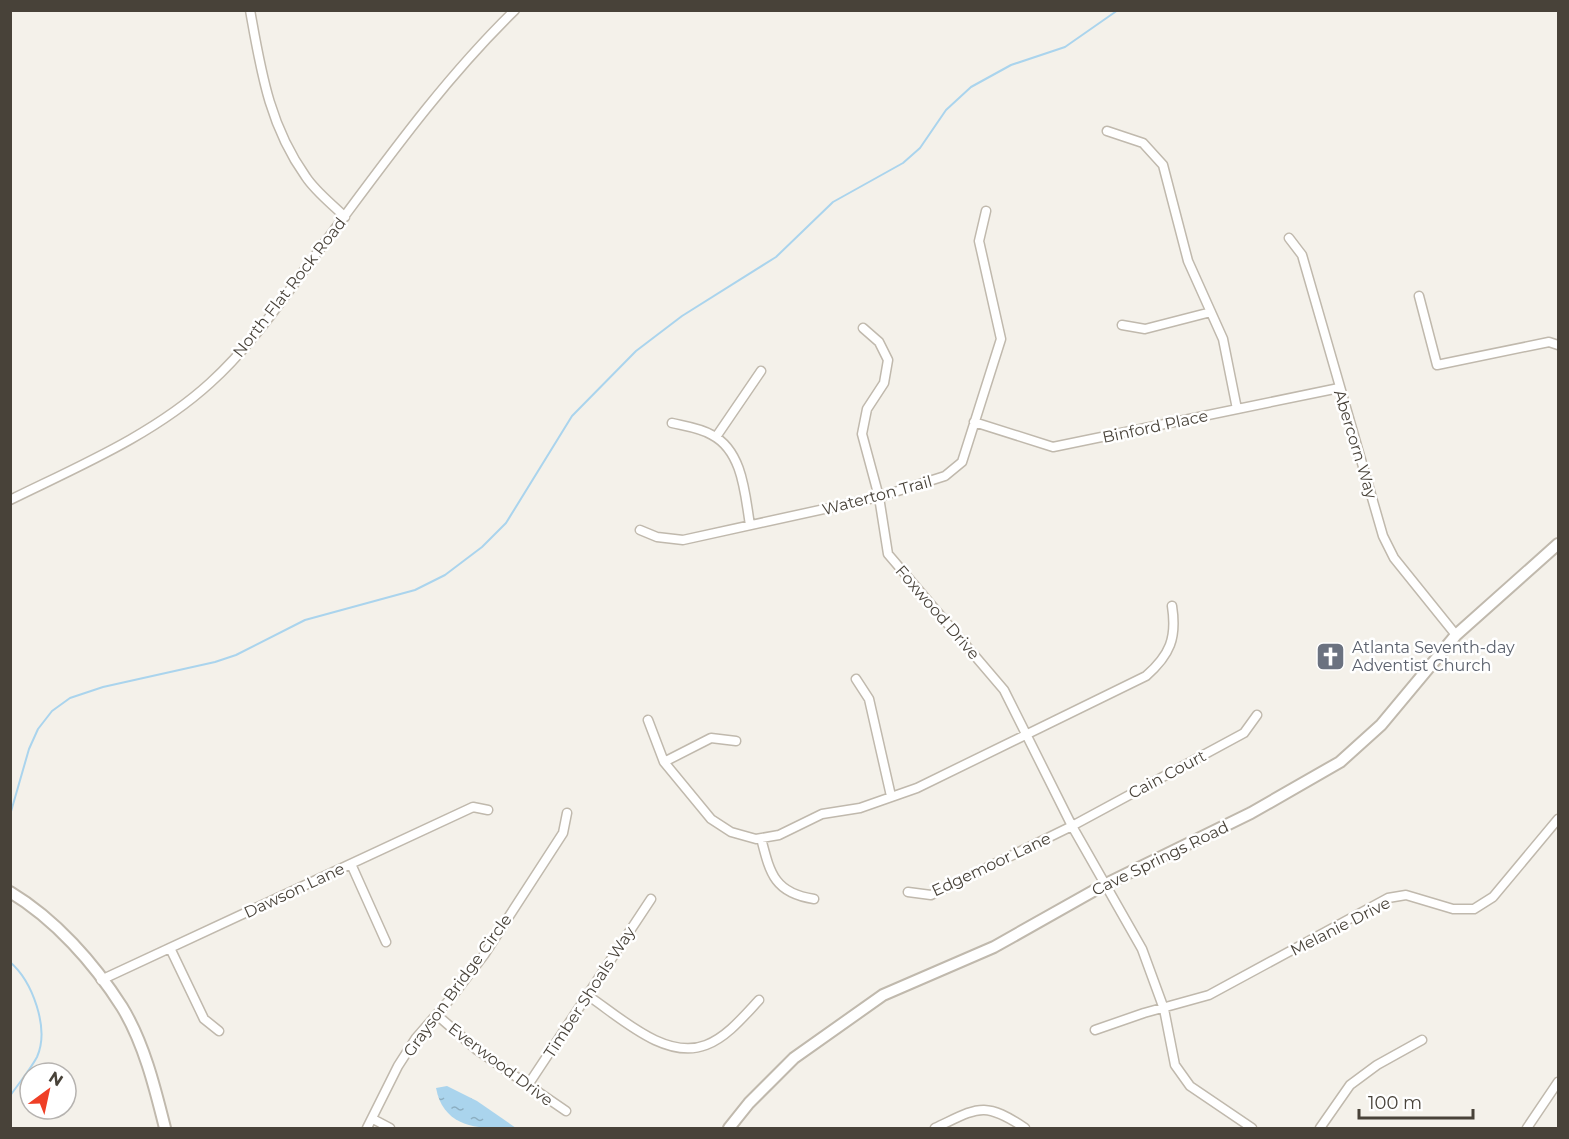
<svg xmlns="http://www.w3.org/2000/svg" width="1569" height="1139" viewBox="0 0 1569 1139" font-family="Montserrat,sans-serif">
	<defs>
		<pattern id="water-ripples" width="26" height="14" patternUnits="userSpaceOnUse" patternTransform="scale(1.5)"><rect width="26" height="14" fill="#aad4ed"/><path d="M2 4q2-2 4 0t4 0M15 11q2-2 4 0t4 0" fill="none" stroke="#8caec1"/></pattern>
	</defs>
	<rect width="100%" height="100%" fill="#f4f1ea"/>
	<path fill="url(#water-ripples)" d="M447,1086l30,15 39,27c-34,1 -72,2 -80,-40z"/>
	<g fill="none" stroke-linecap="round" stroke-linejoin="round">
		<path stroke="#aad4ed" stroke-width="2" d="M10,815l19,-66 9,-20 14,-18 18,-13 33,-11 112,-25 21,-7 69,-35 110,-30 30,-15 37,-28 24,-24 66,-107 64,-65 46,-35 94,-59 57,-55 70,-39 17,-15 26,-38 25,-23 40,-22 54,-18 53,-37
			M10,962c22,19 40,66 27,95 -7,13 -18,26 -27,39"/>
		<defs>
			<path id="minor" d="M250,10c11,61 19,115 56,167 10,15 26,27 39,40
				M1107,131l36,12 20,22 25,96 35,78 14,70
				M1289,238l13,17 81,281 11,22 62,77
				M1419,296l18,69 112,-23 9,3
				M1122,325l23,4 66,-17
				M863,328l16,14 9,18 -4,23 -17,26 -5,25 17,63 9,57 116,136 68,136 70,123 22,60 11,56 15,21 62,42
				M974,422l79,25 286,-59
				M672,423c13,3 29,5 40,12 31,16 33,60 38,90
				M716,437l45,-66
				M10,500c69,-34 143,-65 200,-117 40,-36 72,-83 104,-126 64,-85 124,-172 201,-247
				M640,530l17,7 26,3 196,-43 66,-21 17,-14 39,-123 -22,-98 7,-30
				M856,679l13,20 22,97
				M648,720l16,42 47,57 20,13 25,7 23,-4 43,-21 38,-6 57,-20 229,-112c24,-21 31,-38 26,-70
				M664,762l47,-24 25,3
				M761,838c9,35 13,55 53,61
				M351,864l35,78
				M908,892l23,3 141,-69 172,-93 13,-18
				M170,948l34,71 15,12
				M101,980l372,-173 15,3
				M587,995c32,21 78,66 119,50 21,-8 38,-29 53,-45
				M437,1015l40,35 89,61
				M1095,1030l49,-17 65,-18 179,-97 18,-3 47,14h21l19,-12 65,-78
				M528,1085l123,-186
				M373,1119l17,9
				M367,1128l31,-62 18,-28 35,-40 33,-43 79,-122 4,-20
				M935,1128c43,-20 48,-28 90,0
				M1320,1128l30,-43 27,-20 45,-25
				M1527,1128l31,-46"/>
			<path id="tertiary" d="M10,892c45,27 84,71 112,115 22,36 33,81 43,121
				M729,1128l20,-25 45,-45 89,-63 111,-48 110,-62 147,-72 89,-51 41,-37 75,-90 102,-91"/>
		</defs>
		<use href="#minor" stroke="#c0b9ad" stroke-width="11"/>
		<use href="#tertiary" stroke="#c0b9ad" stroke-width="14"/>
		<use href="#minor" stroke="#fff" stroke-width="8"/>
		<use href="#tertiary" stroke="#fff" stroke-width="10"/>
	</g>
	<defs>
		<symbol id="church-square" viewBox="-11 -11 22 22"><rect x="-9" y="-9" width="18" height="18" rx="4" fill="#6b7280" stroke="#fff"/><path d="M-1.2-6h2.4v3.5h3.3v2.4h-3.3V6h-2.4V-.1h-3.3v-2.4h3.3Z" fill="#fff"/></symbol>
	</defs>
	<g fill-rule="evenodd">
		<use href="#church-square" x="1314" y="640" width="33" height="33"/>
	</g>
	<g text-anchor="middle" stroke-width="5" stroke-linejoin="round" paint-order="stroke">
		<g font-size="16" fill="#484239" stroke="#fff">
			<text transform="translate(289 287) rotate(-52)" y="6">North Flat Rock Road</text>
			<text transform="translate(1155 426) rotate(-12)" y="6">Binford Place</text>
			<text transform="translate(1356 444) rotate(73)" y="6">Abercorn Way</text>
			<text transform="translate(877 495) rotate(-15)" y="6">Waterton Trail</text>
			<text transform="translate(938 612) rotate(49)" y="6">Foxwood Drive</text>
			<text transform="translate(1167 774) rotate(-28)" y="6">Cain Court</text>
			<text transform="translate(1160 858) rotate(-26)" y="6">Cave Springs Road</text>
			<text transform="translate(991 864) rotate(-25)" y="6">Edgemoor Lane</text>
			<text transform="translate(294 890) rotate(-25)" y="6">Dawson Lane</text>
			<text transform="translate(1340 926) rotate(-27)" y="6">Melanie Drive</text>
			<text transform="translate(457 985) rotate(-54)" y="6">Grayson Bridge Circle</text>
			<text transform="translate(589 992) rotate(-57)" y="6">Timber Shoals Way</text>
			<text transform="translate(501 1064) rotate(37)" y="6">Everwood Drive</text>
		</g>
		<g font-size="16" fill="#5b616d" stroke="#fff" text-anchor="start">
			<text x="1352" y="653">Atlanta Seventh-day<tspan x="1352" dy="18">Adventist Church</tspan></text>
		</g>
	</g>
	<rect width="1569" height="1139" fill="none" stroke="#484239" stroke-width="24"/>
	<g transform="translate(48 1091) rotate(33)"><circle r="28" fill="#ffffff" stroke="#b6b3b0" stroke-width="1.5"/>
	<path d="M0-4.5L10 22L0 15L-10 22Z" fill="#ef3f26"/>
	<text y="-9" font-size="16" font-weight="bold" text-anchor="middle" fill="#484239">N</text>
	</g>
	<path d="M1359 1109v9h114v-9" fill="none" stroke="#484239" stroke-width="3"/>
	<text x="1368" y="1109" font-size="18" fill="#484239" stroke="#ffffff" stroke-width="4.5" paint-order="stroke">100 m</text>
</svg>
